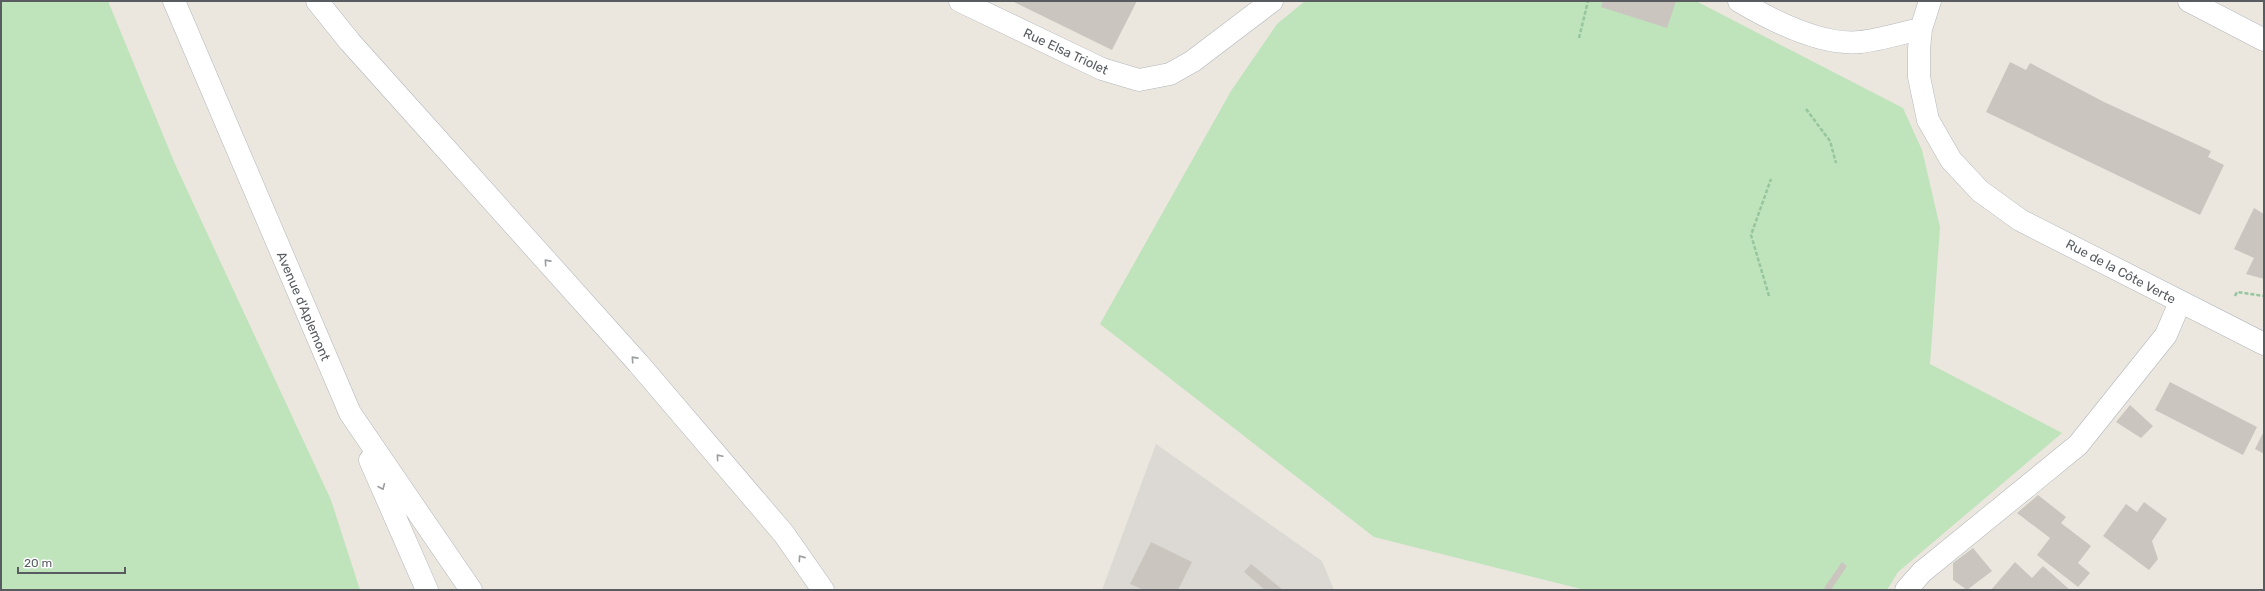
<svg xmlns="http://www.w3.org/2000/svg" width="2265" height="591" viewBox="0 0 2265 591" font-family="Rubik,sans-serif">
	<rect width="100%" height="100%" fill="#ebe7df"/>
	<path fill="#dcd9d4" d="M1156,444l166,117 12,29h-232z"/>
	<path fill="#bfe3bb" d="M1,1h107l67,163 156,336 29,90h-359z
		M1305,1h391l207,107 19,42 18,77 -10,137 132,69 -164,139 -11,18h-302l-211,-53 -274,-213 131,-233 46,-67z"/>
	<path fill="#cbc5c0" d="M1012,1h125l-25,49z
		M1603,1h73l-9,27 -66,-21z
		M2010,62l16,8 4,-7 74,39 107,49 -3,6 16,8 -24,50 -214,-103z
		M2254,208l10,6v65l-18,-5 8,-16 -20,-9z
		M2170,382l87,45 -14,28 -88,-45z
		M2130,405l23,21 -12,12 -25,-16z
		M2264,431v23l-9,-5z
		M2038,495l28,22 -5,6 30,23 -13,17 12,10 -12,14 -41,-32 13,-17 -33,-25z
		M2144,502l23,17 -15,22 6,18 -9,11 -46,-34 23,-32 11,8z
		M1151,542l41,20 -14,28h-34l-14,-6z
		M1973,548l19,23 -25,19 -14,-10v-17z
		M1842,562l5,4 -16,24h-4l-3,-2z
		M2015,562l17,16 11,-12 27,24h-79z
		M1251,564l32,26h-18l-21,-18z"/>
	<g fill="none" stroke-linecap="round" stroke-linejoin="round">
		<defs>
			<path id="street" d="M960,1l142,68 37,11 31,-6 23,-13 79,-60
				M1739,1c32,19 82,45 121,41 20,-2 41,-9 61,-13
				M1930,1l-9,28 -2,20v28l9,43 23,40 29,31 40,29 244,124
				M1906,590l16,-18 156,-127 88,-110 14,-33"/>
			<path id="secondary" d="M174,1l176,412 121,177
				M317,1l33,41 288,321 146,171 39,56
				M2189,1l75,39
				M370,460l57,130"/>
		</defs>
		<use href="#street" stroke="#b2b6ba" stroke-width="23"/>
		<use href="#secondary" stroke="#b1b5ba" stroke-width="23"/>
		<path stroke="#96c69e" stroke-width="2.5" stroke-dasharray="4 2" stroke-linecap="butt" d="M1579,38l9,-37
			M1806,109l24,32 6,22
			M1769,296l-18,-61 20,-56
			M2235,296l2,-4 27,4"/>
		<use href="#street" stroke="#fff" stroke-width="22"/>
		<use href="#secondary" stroke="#fff" stroke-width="22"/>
	</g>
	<defs><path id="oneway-chevron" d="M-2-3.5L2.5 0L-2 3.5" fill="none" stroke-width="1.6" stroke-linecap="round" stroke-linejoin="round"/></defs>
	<g stroke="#9b9da0">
		<use href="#oneway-chevron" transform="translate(547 262) rotate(-132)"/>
		<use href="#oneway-chevron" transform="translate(634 359) rotate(-132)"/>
		<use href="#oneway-chevron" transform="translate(719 457) rotate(-131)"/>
		<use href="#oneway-chevron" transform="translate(382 487) rotate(67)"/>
		<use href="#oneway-chevron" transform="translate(801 558) rotate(-125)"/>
	</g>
	<g text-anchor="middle" stroke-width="3" stroke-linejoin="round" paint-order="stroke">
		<g font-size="13" fill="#585c60" stroke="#fff">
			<text transform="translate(1066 51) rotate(25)" y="5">Rue Elsa Triolet</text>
			<text transform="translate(2121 271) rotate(28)" y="5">Rue de la Côte Verte</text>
			<text transform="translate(304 306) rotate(67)" y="5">Avenue d'Aplemont</text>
		</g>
	</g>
	<rect width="2265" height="591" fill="none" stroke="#585c60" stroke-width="4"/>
	<path d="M18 567v6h107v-6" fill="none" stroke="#585c60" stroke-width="2"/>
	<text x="24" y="567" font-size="12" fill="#585c60" stroke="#ffffff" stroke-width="3" paint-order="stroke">20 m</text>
</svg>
